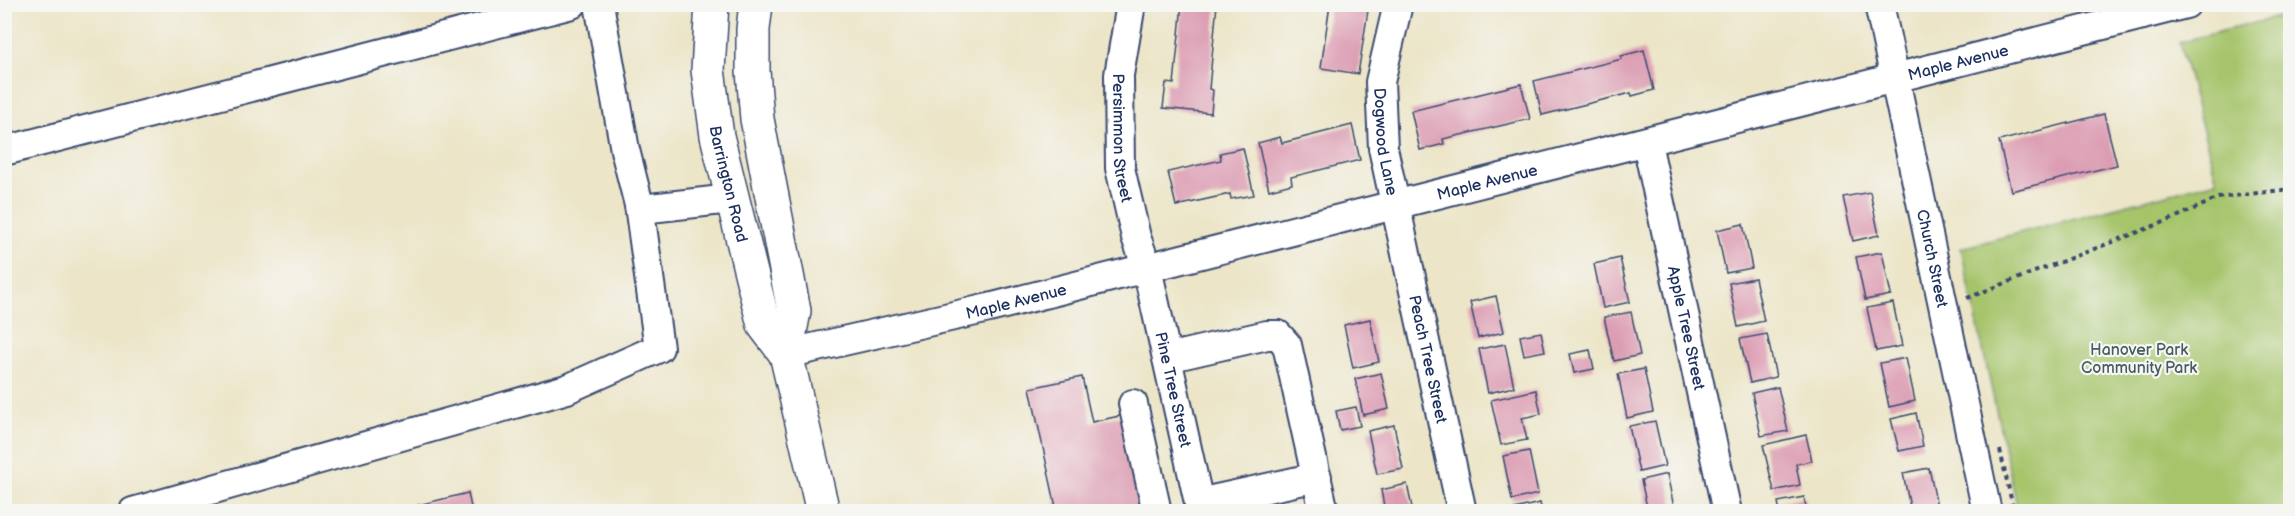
<svg xmlns="http://www.w3.org/2000/svg" width="2295" height="516" viewBox="0 0 2295 516" font-family="'Balsamiq Sans',sans-serif">
	<rect width="100%" height="100%" fill="#f6f6f2"/>
	<filter id="ink" filterUnits="userSpaceOnUse"><feTurbulence type="fractalNoise" baseFrequency=".0167" numOctaves="2"/><feDisplacementMap in="SourceGraphic" scale="12" xChannelSelector="R" yChannelSelector="G"/><feConvolveMatrix kernelMatrix="1 2 1 2 8 2 1 2 1" color-interpolation-filters="sRGB"/></filter>
	<filter id="wash" filterUnits="userSpaceOnUse"><feTurbulence type="fractalNoise" baseFrequency=".008" numOctaves="4" result="noise"/><feDisplacementMap in="SourceGraphic" scale="24" xChannelSelector="R" yChannelSelector="G"/><feGaussianBlur stdDeviation="1.35" result="paint"/><feColorMatrix in="noise" values="0 0 0 0 0 0 0 0 0 0 0 0 0 0 0 0 0 1.4 0 .05"/><feComposite in="paint" operator="in"/></filter>
	<g filter="url(#wash)">
		<rect width="100%" height="100%" fill="#ece5c8"/>
		<path fill="#a6c46b" stroke="#607a64" stroke-width="1.5" d="M2290,14v497h-272l-57,-263 256,-67 -38,-139z"/>
		<g id="blocks">
			<path fill="#dc9cb2" d="M1182,4h35l-8,85 4,1 -2,23 -48,-5 3,-25 8,1z
				M1330,4h39l-11,70 -37,-6z
				M1948,4h25l1,3 -24,5z
				M1644,50l10,40 -22,6 -1,-3 -89,22 -8,-34 88,-22 -1,-3z
				M1521,84l9,35 -87,20 1,5 -24,6 -9,-39z
				M2104,114l13,51 -106,26 -12,-50z
				M1352,125l8,35 -69,17 1,7 -23,6 -11,-47 22,-6 2,6z
				M1243,148l11,47 -23,4 -1,-5 -54,12 -8,-34 53,-12 -1,-7z
				M1870,192l9,43 -26,6 -10,-44z
				M1743,224l9,44 -26,5 -9,-43z
				M1882,252l9,43 -26,5 -9,-43z
				M1620,258l10,44 -27,6 -9,-44z
				M1755,278l9,43 -26,6 -9,-44z
				M1496,296l8,36 -26,6 -8,-36z
				M1893,303l9,43 -26,5 -9,-43z
				M1631,312l9,43 -26,6 -10,-44z
				M1370,319l9,43 -26,6 -9,-43z
				M1541,332l4,19 -21,4 -4,-19z
				M1767,334l9,43 -26,6 -10,-44z
				M1505,344l9,43 -26,6 -9,-44z
				M1590,350l4,19 -20,4 -4,-19z
				M1906,358l9,43 -26,6 -9,-44z
				M1644,369l9,43 -26,6 -9,-44z
				M1381,373l8,36 -26,6 -8,-36z
				M1082,377l10,45 32,-7 21,97h-88l-27,-124z
				M1778,387l10,44 -27,5 -9,-43z
				M1536,390l5,24 -19,4 5,22 -26,5 -10,-45z
				M1356,407l4,19 -20,4 -4,-19z
				M1916,413l7,33 -24,5 -8,-32z
				M1655,421l10,45 -26,6 -10,-46z
				M1394,425l9,44 -26,5 -9,-43z
				M1806,435l6,26 -16,3 4,21 -26,6 -11,-46z
				M1529,451l9,43 -26,6 -9,-44z
				M1929,468l9,43 -27,1 -8,-39z
				M1667,474l8,38h-27l-7,-32z
				M1407,484l6,28h-28l-4,-22z
				M468,493l4,19h-53l-1,-7z
				M1804,497l3,15h-27l-2,-10z
				M1540,503l2,9h-27l-1,-3z"/>
		</g>
	</g>
	<g filter="url(#ink)">
		<use href="#blocks" fill-opacity="0" stroke="#3a4a6e" stroke-width="1.5"/>
		<g fill="none" stroke-linecap="round" stroke-linejoin="round">
			<defs>
				<g id="minor">
					<path d="M599,4l26,146 14,55 11,3 81,-9"/>
					<path id="s1" d="M1131,4l-12,71 1,93 16,69 11,31 54,244"/>
					<path id="s2" d="M1398,4l-18,78 3,66 79,364"/>
					<path id="s3" d="M1879,4l108,508"/>
					<path id="s4" d="M1647,143l80,369"/>
					<path d="M4,151l568,-147"/>
					<path id="s5" d="M786,354l203,-46 1197,-304"/>
					<path d="M1167,358l100,-23h11l9,10 37,167"/>
					<path d="M1133,404l24,108"/>
					<path d="M1199,503l118,-26"/>
					<path d="M133,512l434,-123 92,-41 -20,-143"/>
				</g>
				<g id="major">
					<path id="s6" d="M712,4l-4,66 9,66 47,189 22,29 37,158"/>
					<path d="M756,4l-3,25v42l4,48 37,192 -8,43"/>
				</g>
			</defs>
			<use href="#minor" stroke="#3a4a6e" stroke-width="32"/>
			<use href="#major" stroke="#3a4a6e" stroke-width="36"/>
			<path stroke="#3a4a6e" stroke-width="4" stroke-dasharray="4.5 4.5" stroke-linecap="butt" d="M1967,298l205,-79 46,-21 72,-9
				M2000,450l14,62"/>
			<use href="#minor" stroke="#fff" stroke-width="28"/>
			<use href="#major" stroke="#fff" stroke-width="33"/>
		</g>
	</g>
	<g text-anchor="middle" stroke-width="4.5" stroke-linejoin="round" paint-order="stroke">
		<g font-size="16" fill="#1b2f5e" stroke="#f6f6f2">
			<text dy="6" stroke="none"><textPath href="#s5" startOffset="1208">Maple Avenue</textPath></text>
			<text dy="6" stroke="none"><textPath href="#s1" startOffset="135">Persimmon Street</textPath></text>
			<text dy="6" stroke="none"><textPath href="#s2" startOffset="140">Dogwood Lane</textPath></text>
			<text dy="6" stroke="none"><textPath href="#s5" startOffset="722">Maple Avenue</textPath></text>
			<text dy="6" stroke="none"><textPath href="#s6" startOffset="182">Barrington Road</textPath></text>
			<text dy="6" stroke="none"><textPath href="#s3" startOffset="260">Church Street</textPath></text>
			<text dy="6" stroke="none"><textPath href="#s5" startOffset="236">Maple Avenue</textPath></text>
			<text dy="6" stroke="none"><textPath href="#s4" startOffset="189">Apple Tree Street</textPath></text>
			<text dy="6" stroke="none"><textPath href="#s2" startOffset="362">Peach Tree Street</textPath></text>
			<text dy="6" stroke="none"><textPath href="#s1" startOffset="393">Pine Tree Street</textPath></text>
		</g>
		<g font-size="16" fill="#455c62" stroke="#f6f6f2">
			<text x="2139" y="355">Hanover Park<tspan x="2139" dy="18">Community Park</tspan></text>
		</g>
	</g>
	<rect width="2295" height="516" fill="none" stroke="#f6f6f2" stroke-width="24"/>
</svg>
